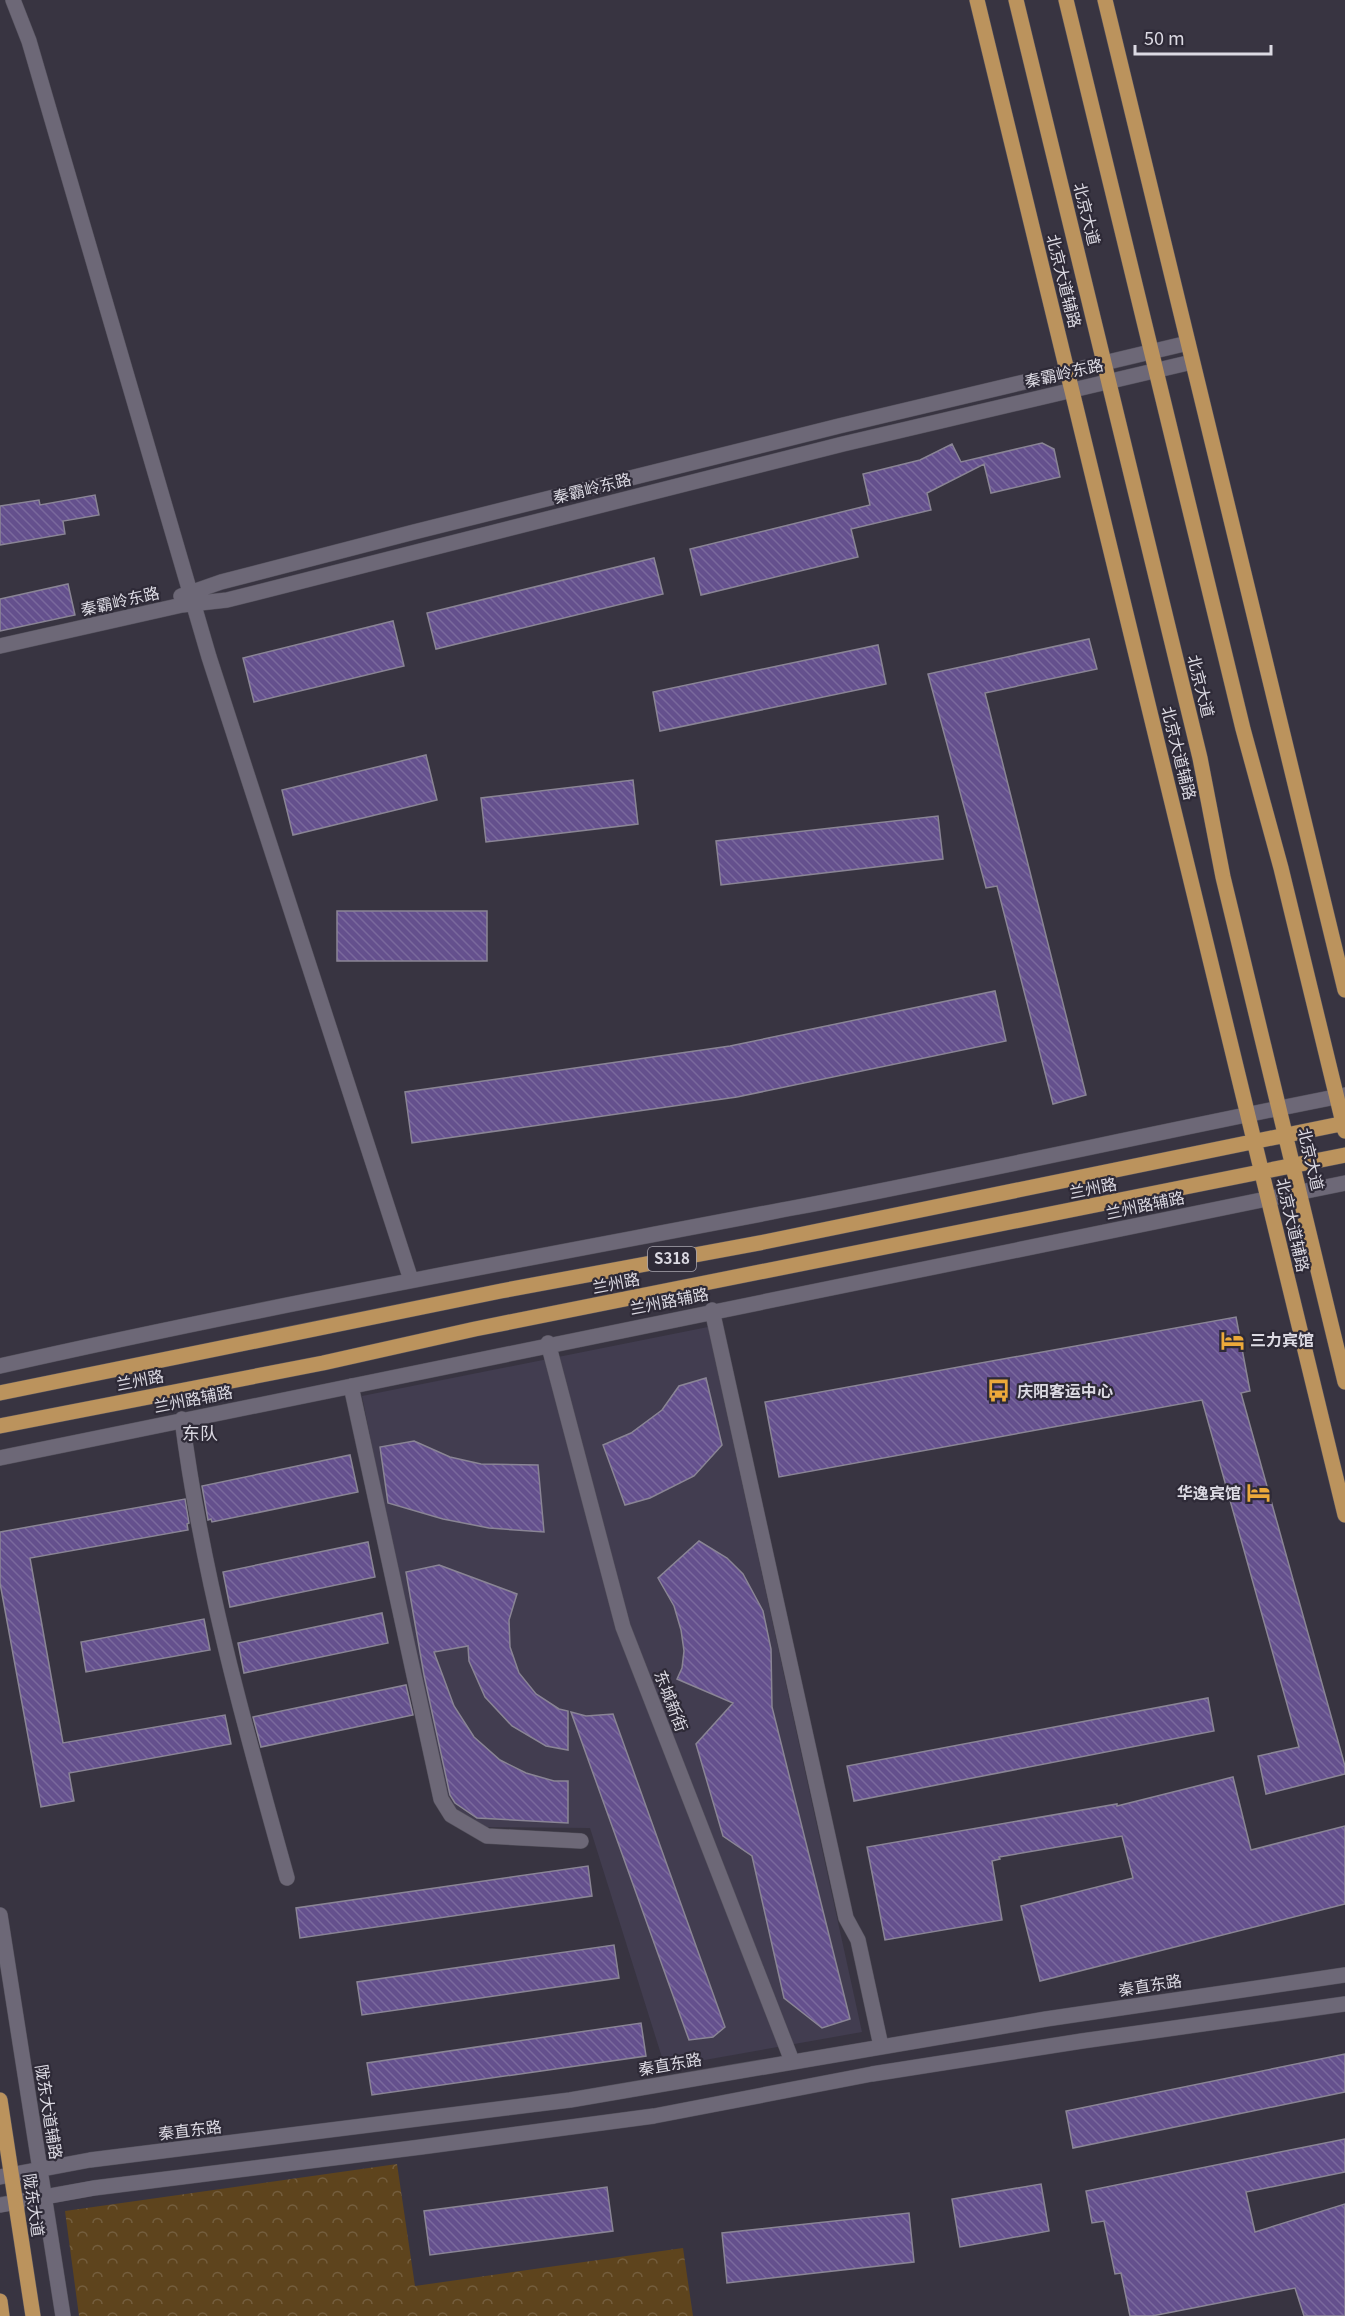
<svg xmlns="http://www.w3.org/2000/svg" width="1345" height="2316" viewBox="0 0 1345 2316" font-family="Georgia,'Noto Sans SC',serif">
	<defs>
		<pattern id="park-crowns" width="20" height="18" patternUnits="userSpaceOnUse" patternTransform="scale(1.5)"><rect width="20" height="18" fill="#5e441d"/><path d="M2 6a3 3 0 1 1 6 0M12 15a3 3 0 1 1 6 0" fill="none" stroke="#745e3e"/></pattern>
		<pattern id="building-back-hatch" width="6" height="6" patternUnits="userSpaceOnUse" patternTransform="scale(1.5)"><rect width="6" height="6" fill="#64508d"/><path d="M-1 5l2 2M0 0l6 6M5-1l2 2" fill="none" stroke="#7a699d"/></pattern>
	</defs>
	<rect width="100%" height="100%" fill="#383441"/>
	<path fill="#423d50" d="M708,1327l154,705 -197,35 -75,-239 -108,-1 -39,-27 -81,-404z"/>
	<path fill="url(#park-crowns)" d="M397,2164l18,122 268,-38 10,68h-614l-14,-105z"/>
	<path fill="url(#building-back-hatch)" stroke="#8a8595" stroke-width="1.5" d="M1042,443l12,6 6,28 -69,16 -7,-29 -57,29 4,17 -80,19 7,28 -157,38 -11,-46 180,-44 -7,-31 57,-14 32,-16 9,18z
		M95,495l4,20 -36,6 2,13 -65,11v-39l39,-6 1,5z
		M654,558l9,36 -227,55 -9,-36z
		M68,584l7,31 -75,16v-32z
		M393,621l11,45 -150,36 -11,-44z
		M1089,639l8,30 -112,24 101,402 -33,9 -56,-218 -11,2 -58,-214z
		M878,645l8,39 -226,47 -7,-39z
		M426,755l11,45 -144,35 -11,-45z
		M633,780l5,44 -152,18 -5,-44z
		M938,816l5,43 -222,26 -5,-44z
		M337,911h150v50h-150z
		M995,991l11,50 -269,56 -325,46 -7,-51 325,-46z
		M1236,1317l14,74 -9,2 104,373v8l-79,20 -8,-38 41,-9 -97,-347 -423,77 -14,-75z
		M706,1378l16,67 -28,31 -44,22 -25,7 -22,-60 28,-12 31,-23 17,-24z
		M414,1441l36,16 31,7 57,1 6,67 -55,-4 -46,-9 -55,-16 -8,-56z
		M350,1455l8,37 -146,30 -1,-3 -3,1 -6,-34z
		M185,1499l4,24 -2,1 1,6 -158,28 33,185 162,-28 6,29 -162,29 5,28 -33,6 -41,-224v-51z
		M699,1541l28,17 16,16 20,37 8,38 1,58 78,312 -28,9 -38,-30 -32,-142 -29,-20 -27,-92 37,-41 -56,-24 5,-11 2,-17 -3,-21 -7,-24 -16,-28z
		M368,1542l7,35 -145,30 -7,-35z
		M439,1565l78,29 -8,26 1,27 9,26 17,21 23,15 9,2v39l-22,-4 -34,-20 -27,-29 -16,-36 -1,-15 -34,6 20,54 20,31 26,23 26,13 28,8h14v42l-91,-5 -22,-15 -5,-8 -26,-120 -18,-103z
		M382,1613l6,30 -144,30 -6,-30z
		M204,1619l6,31 -124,22 -5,-30z
		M406,1685l7,30 -152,32 -8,-30z
		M1208,1698l6,33 -360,70 -7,-35z
		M571,1712l15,4 27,-2 112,313 -12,10 -24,3z
		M1233,1777l18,73 94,-24v78l-305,77 -19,-75 112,-28 -11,-42 -123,21 1,2 -8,2 10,59 -117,20 -18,-93 250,-43v2z
		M588,1866l4,30 -292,42 -4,-30z
		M614,1945l5,33 -257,37 -5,-33z
		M641,2023l5,33 -274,39 -5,-32z
		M1345,2054v38l-272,56 -7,-37z
		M1345,2139v33l-99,20 9,40 90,-28v112h-41l-9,-28 -143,28h-22l-9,-43 -6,1 -11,-53 -12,2 -6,-32z
		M1041,2184l8,47 -89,16 -8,-48z
		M607,2187l6,44 -183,24 -6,-44z
		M909,2213l5,49 -187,21 -5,-50z"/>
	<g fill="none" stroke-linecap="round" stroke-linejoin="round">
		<defs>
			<path id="minor" d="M13,0l16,41 180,616 202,623
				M181,596l40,-14 193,-50 425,-106 349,-83
				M0,646l182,-41 45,-5 616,-156 349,-82
				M712,1310l134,608 12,22 23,106
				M548,1343l75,284 169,434
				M0,1366c265,-60 532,-108 798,-159 183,-35 364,-76 547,-112
				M351,1386l90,413 10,16 36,21 94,5
				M182,1419c20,156 63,309 105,459
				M0,1458c448,-95 897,-184 1345,-275
				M0,1915l63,401
				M0,2177l90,-17 480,-60 476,-81 299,-44
				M0,2205l94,-17 327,-41 233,-31 218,-42 210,-33 263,-37"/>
			<path id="major" d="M977,0l368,1515
				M1016,0l184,758 23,119 122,505
				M1066,0l177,729 38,139 64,263
				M1105,0l240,990
				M0,1393l501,-102 263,-49 581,-119
				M0,1426l323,-63 152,-34 870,-174
				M0,2100l33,216
				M0,2301l2,15"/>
		</defs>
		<use href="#minor" stroke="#54515c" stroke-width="16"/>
		<use href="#major" stroke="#54515c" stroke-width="16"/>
		<use href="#minor" stroke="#6d6877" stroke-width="15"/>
		<use href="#major" stroke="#bb935d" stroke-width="15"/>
	</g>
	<defs>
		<symbol id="hotel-bare" viewBox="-9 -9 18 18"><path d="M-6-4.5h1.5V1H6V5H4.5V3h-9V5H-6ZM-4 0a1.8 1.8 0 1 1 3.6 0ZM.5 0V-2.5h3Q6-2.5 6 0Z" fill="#eca93a" stroke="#2e2a37" stroke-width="2.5" paint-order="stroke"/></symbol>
		<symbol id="bus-bare" viewBox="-9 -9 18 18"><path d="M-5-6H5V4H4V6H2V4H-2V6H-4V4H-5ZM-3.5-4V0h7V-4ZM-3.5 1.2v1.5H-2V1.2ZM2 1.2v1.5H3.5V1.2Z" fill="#eca93a" stroke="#2e2a37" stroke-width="2.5" paint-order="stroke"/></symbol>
	</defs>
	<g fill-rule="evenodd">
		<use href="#hotel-bare" x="1216" y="1324" width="33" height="33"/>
		<use href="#bus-bare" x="982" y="1374" width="33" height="33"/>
		<use href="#hotel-bare" x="1242" y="1476" width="33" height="33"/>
	</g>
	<g text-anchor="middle" stroke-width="4.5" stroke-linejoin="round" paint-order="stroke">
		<rect fill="#2e2a37" stroke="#a8a5af" stroke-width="1.5" x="648" y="1247" width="48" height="24" rx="4.5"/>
		<g font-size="15" font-weight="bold" fill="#dcdae3">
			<text x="672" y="1264">S318</text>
		</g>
		<g font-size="16" fill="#dcdae3" stroke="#2e2a37">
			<text transform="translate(1087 214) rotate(76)" y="6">北京大道</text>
			<text transform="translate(1064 281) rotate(76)" y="6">北京大道辅路</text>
			<text transform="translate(1064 373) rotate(-13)" y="6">秦霸岭东路</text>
			<text transform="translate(592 488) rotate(-14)" y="6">秦霸岭东路</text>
			<text transform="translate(120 601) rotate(-13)" y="6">秦霸岭东路</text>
			<text transform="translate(1201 686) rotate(76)" y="6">北京大道</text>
			<text transform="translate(1179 753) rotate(76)" y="6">北京大道辅路</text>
			<text transform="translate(1311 1159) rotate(77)" y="6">北京大道</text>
			<text transform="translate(1093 1188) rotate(-11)" y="6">兰州路</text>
			<text transform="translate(1145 1205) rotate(-12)" y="6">兰州路辅路</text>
			<text transform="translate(1293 1225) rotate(77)" y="6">北京大道辅路</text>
			<text transform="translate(616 1283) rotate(-11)" y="6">兰州路</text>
			<text transform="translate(669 1301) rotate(-11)" y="6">兰州路辅路</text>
			<text transform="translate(140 1380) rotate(-11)" y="6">兰州路</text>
			<text transform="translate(193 1399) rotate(-11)" y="6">兰州路辅路</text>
			<text transform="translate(671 1701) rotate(69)" y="6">东城新街</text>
			<text transform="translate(1150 1985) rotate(-9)" y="6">秦直东路</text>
			<text transform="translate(670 2064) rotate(-10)" y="6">秦直东路</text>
			<text transform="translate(49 2112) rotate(81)" y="6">陇东大道辅路</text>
			<text transform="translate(190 2130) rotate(-7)" y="6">秦直东路</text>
			<text transform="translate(34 2205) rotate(82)" y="6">陇东大道</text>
		</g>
		<g font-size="16" font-weight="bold" fill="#dcdae3" stroke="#2e2a37" text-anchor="start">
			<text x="1250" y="1346">三力宾馆</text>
			<text x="1017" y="1397">庆阳客运中心</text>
			<text x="1241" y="1499" text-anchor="end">华逸宾馆</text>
		</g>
		<g font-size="18" fill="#dcdae3" stroke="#2e2a37">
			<text x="200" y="1440">东队</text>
		</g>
	</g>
	<path d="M1135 45v9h136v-9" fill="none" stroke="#dcdae3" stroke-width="3"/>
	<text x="1144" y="45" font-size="18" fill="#dcdae3" stroke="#2e2a37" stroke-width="4.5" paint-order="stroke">50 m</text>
</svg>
